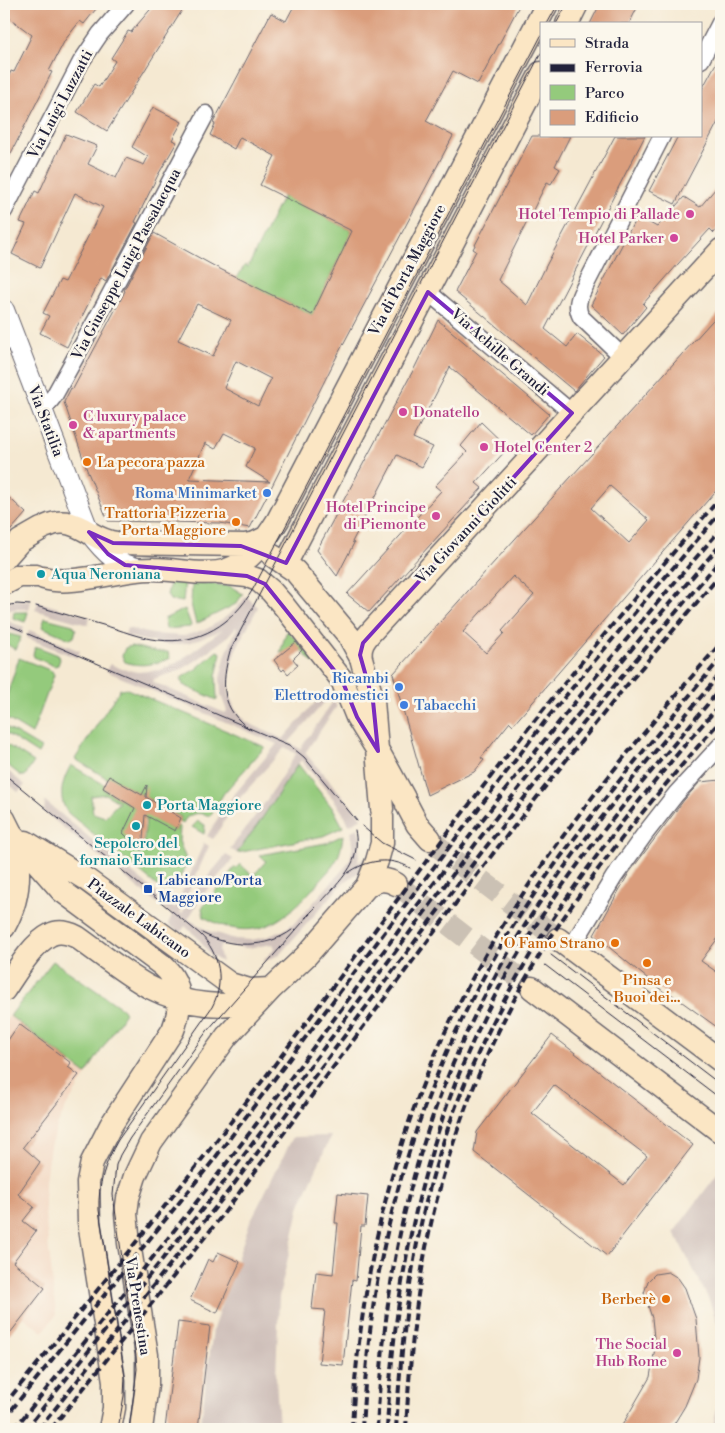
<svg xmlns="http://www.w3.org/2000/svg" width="725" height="1433" viewBox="0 0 725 1433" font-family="'Libre Bodoni',serif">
	<rect width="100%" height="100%" fill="#fbf7ec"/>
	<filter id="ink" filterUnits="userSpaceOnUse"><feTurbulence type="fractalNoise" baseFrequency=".02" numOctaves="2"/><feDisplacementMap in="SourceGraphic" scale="10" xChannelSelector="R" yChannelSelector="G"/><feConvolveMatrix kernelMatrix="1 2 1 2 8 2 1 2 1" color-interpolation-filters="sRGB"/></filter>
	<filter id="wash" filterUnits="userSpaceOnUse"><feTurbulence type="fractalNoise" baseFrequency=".0096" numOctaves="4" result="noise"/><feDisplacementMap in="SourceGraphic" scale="20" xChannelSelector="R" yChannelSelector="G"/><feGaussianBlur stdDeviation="1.12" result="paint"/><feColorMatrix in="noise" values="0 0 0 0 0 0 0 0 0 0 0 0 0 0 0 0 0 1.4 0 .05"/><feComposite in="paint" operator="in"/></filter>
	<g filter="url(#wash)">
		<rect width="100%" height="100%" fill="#f5e9d2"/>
		<path fill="#f2d4be" d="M525,528l70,55 -107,120 -68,-60z
			M53,961l70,48 2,4 -59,94 -8,17 -8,22 -5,34v33l11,102 -13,17 -39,-30v-279z"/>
		<path fill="#cfc0ba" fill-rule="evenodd" d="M246,596l12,11 -22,42 -5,15 -2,21v9l6,15 11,13 37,17 44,-50 4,6 -42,47 11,7 34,-49 3,6 -32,47 57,65 -13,7 -3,-7 -11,-17 -34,-41 -40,60 -24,33 -7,-4 34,-45 32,-50 -11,-7 -47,53 -25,39 -6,-3 20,-33 50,-59 -171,-73 4,-7 12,5 16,3 23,-2 17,-8 44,-32 -31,12 -18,3 -17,-2 -31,-7 2,-8 25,6 31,2 24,-7 16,-10 15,-12zM236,627l1,1 -11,26 -6,24 1,17 6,16 -2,2 -72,-31 1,-3 24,-8 19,-11 29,-22z
			M17,600l14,1 -2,8h-13l-12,2v-9z
			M38,602l52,15 -2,8 -53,-15z
			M4,620l20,7 -2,8 -18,-7z
			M29,630l51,21 -3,7 -50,-20z
			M4,768l21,17 -7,7 -14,-12z
			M45,801l130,107 29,-65 5,3 -29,66 2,2 16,-26 28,-33 7,4 -28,33 -17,27 21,12 26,8 16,1 15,-3 16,-6 15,-10 49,-55 4,-7 3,-14 -2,-14 7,-3 3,10 -3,24 7,-4 -3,12 -19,13 -64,72 -17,7 13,-14 -2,-4 -26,4 -24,-3 -3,1 -1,5 3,11 -12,-7 -12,-17 -13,-12 -5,7 -12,-9 4,-9 -128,-103z
			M331,1136l-31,69 -21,92 -3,80 3,52h-79l13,-100 37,-107 43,-85z
			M721,1169v260h-9l7,-30v-70l-10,-29 -35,-68z"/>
		<path fill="#94ca7c" stroke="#5b765c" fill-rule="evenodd" d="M283,196l69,35 -40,84 -75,-37 8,-13 3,2z
			M171,579l14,2 -2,21 -13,-2 -3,-5z
			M195,582l35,4 13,8 -7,10 -40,20 -5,-20 1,-19z
			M185,609l6,16 -1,2 -24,2 -2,-10z
			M14,612h14l-3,10 -12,-4z
			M45,618l28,7 3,5 -2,7 -4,2 -28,-12z
			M288,631l28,30 -3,2 -18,-19 -9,7 -6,2 6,-20z
			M9,634l12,3 -5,13 -11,-7z
			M131,646l27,6h10l2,6c-15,7 -30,9 -45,4l-3,-6 3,-8z
			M38,647l20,8 2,4 -2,6 -4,1 -20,-9 -1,-3 2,-6z
			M217,651l4,2 -5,24 1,23 -34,-15 -2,-7 15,-9z
			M19,658l33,13 2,4 -22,59 -28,-17v-13z
			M120,689h7l138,58 -41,46 -14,23c-10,-4 -22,-4 -27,7l-3,-2 1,-4 -71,-40 -2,2 -33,-20z
			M4,726l37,22 -3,6 -34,-22z
			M4,743l30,19 -9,14h-4l-17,-14z
			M298,764l36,46 9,17 -20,9 -86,17 24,-33z
			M71,765l34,20 -2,4 72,42 3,-5 2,1 -1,14 8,21 -12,26 -13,2 -94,-77c-11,-15 -6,-32 3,-48zM105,794l14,8 -14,15 -12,-4 -2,-17zM133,813l13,7 -3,28 -2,1z
			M198,821l7,4 -1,9 -12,-7z
			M343,835c-3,27 -10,30 -26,49 -34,39 -63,61 -113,33l-2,-9 33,-41 1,1 4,-4 13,12 13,-15 -6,-6 66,-12z
			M53,961l70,48 2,4 -39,61 -76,-58z"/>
		<g id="blocks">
			<path fill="#da9d7c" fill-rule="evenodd" d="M4,4h96l-16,20 -4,-3 -15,19 -16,31 3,1 -48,95v-80l7,-16 3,1 18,-37 -28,-21z
				M155,4h31l-79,127 -30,-19 17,-28 5,3 16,-26 -4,-3 17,-27 3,1z
				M295,4h225l-42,80 -25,-13 -27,50 27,15 -115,218 -65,130 -23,44 -30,-5 -112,-2 -21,-51 -23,-68 7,-14 2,1 48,-90 4,-8 -1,-1 30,-57 62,34 96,48 40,-84 -92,-46 15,-29 -35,-19 -6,12 -24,-14 5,-11 -2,-1 58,-110 15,8zM197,304l34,16 -18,36 -35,-16zM236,361l35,18 -13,27 -34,-18zM224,433l31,15 -9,19 24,15 -81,-3 16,-36 10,6z
				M600,4h39l-10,20h-39z
				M721,54v62l-46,88 -26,-13 29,-55h23v-45z
				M153,107l29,15 -10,18 5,2 -19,33 -23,47 2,1 -31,58 -5,-3 -34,69 -27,-14 9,-17 -6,-3 17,-33 5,2 38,-75 -28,-14 -35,75 -28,-14 14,-30 -6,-2 15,-31 4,2 27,-59 31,12 -9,18 28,14 10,-20 18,7 4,-8 -16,-10z
				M532,136h38l-15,30 5,3 -9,15 -4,-2 -49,98 29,25 20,-41 68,-128h30l-100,193 22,18 10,-13 27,22 -30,35 -119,-99 21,-41 -3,-2z
				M721,182v42l-7,9 -4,-4 -32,35 -35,40 3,3 -23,28 -32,-30 46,-89 20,11 27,-30 16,10z
				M721,311v174l-208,240 -3,-3 -29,36 3,2 -10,12 -47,23 -34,-121zM610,486l39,34 -20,23 -38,-35zM513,576l21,19 -32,36 2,2 -18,20 -23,-21z
				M438,320l111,94 -18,21 -81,-68 -37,71 20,9 -11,20 -25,-12 -45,87 2,1 -17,33 -20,-26 98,-183z
				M481,422l27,26 -32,35 6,5 -113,124 -22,-18 94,-103 -6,-5 32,-34 -6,-6z
				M4,493l22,20 -22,25z
				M296,642l6,8 -9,9 5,6 -10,9 -4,-5 -2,2 -8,-11z
				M109,776l33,19 5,-10 -1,12 35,21 -6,13 -30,-16 -3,36 -19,-18 12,-25 -32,-20z
				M721,780v154l-20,27 20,14v55l-50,-36 -2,2 -75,-61 35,-62 55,-73 16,-18z
				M19,1024l52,39 -3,4 11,8 -56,72 17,15 -22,32 16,13 -11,14 13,10 -23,31 32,26 -41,53v-295z
				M552,1035l141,110 -86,111 -133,-104 3,-20zM554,1085l93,71 -23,29 -92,-72z
				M338,1193l30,3 -3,30h-4l-5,55 -4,-1 -9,85 -24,-2 6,-53 -13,-1 4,-37 17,2 5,-51h-3z
				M218,1252l22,10 -23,51 -27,-13 18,-41 5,3z
				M668,1272l10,6 7,10 11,31 3,38 -3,22 -11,27 -14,23h-51l30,-52 5,-29 -3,-30 -8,-25 4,-12 7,-7z
				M178,1322l32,4 -12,103h-33z"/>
		</g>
	</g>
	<g filter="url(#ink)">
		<use href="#blocks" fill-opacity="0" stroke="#6c6870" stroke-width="1"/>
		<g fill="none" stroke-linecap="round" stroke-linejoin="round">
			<path stroke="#cbc1b4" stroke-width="22" stroke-dasharray="22 11" stroke-linecap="butt" d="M430,839l18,16 110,84
				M396,884l136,104"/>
			<defs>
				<path id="minor" d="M701,60l20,-39
					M4,211l77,-149 19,-28 26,-30
					M428,292l144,121
					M623,357l-42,-40c-4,-8 -4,-14 0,-23l81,-158
					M42,411l12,-15 52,-94 100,-188
					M571,948l43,-71 30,-42 32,-41 45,-49"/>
				<path id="tertiary" d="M4,310l85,222c16,21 27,33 54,37"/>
				<path id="secondary" d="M567,24l10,-20
					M47,526c29,-13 43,15 70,17l128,2 10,-2 12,-6
					M273,556l22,15 54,65 12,22 12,43 9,108
					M4,559l16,-18 21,-12
					M286,563l255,-490
					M218,573l29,3 11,4 13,11 13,15 58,74 15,37 21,34 26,47
					M44,578c30,9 78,-10 110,-9 22,0 53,8 73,1 24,-9 38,-29 51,-50l269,-516
					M4,584l15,-8h17
					M361,658c-2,-11 3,-18 10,-26l350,-382
					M407,805l10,19 13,15
					M4,819l7,14 51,58 100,74c21,18 20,41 11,65l-62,95 -19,37 -4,20 1,40 25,159v27l-4,21
					M26,842l61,38 143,104 19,6 22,-1
					M367,886c9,-7 19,-8 29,-2
					M4,927c16,-29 18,-59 8,-91
					M558,939l163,122
					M532,988l189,144
					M4,990c11,-16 29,-47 46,-55 9,-5 19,-2 27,2 24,17 47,36 72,50 33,17 81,26 114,7
					M141,1429l6,-44v-30l-18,-112 -3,-29 2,-16 7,-22 16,-34 76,-106 44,-47 35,-33 61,-70 10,-25 5,-18v-26"/>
			</defs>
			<use href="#minor" stroke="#6c6870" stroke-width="19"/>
			<use href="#tertiary" stroke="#6c6870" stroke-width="22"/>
			<use href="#secondary" stroke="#6c6870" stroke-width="25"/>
			<use href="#minor" stroke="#fff" stroke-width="16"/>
			<use href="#tertiary" stroke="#fff" stroke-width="20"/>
			<use href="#secondary" stroke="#fbe6c4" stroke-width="22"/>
			<path stroke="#22223b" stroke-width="1" d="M547,24l11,-20
				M556,24l11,-20
				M4,606l13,-2 13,1
				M36,606c22,6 45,13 67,19 18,5 36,13 55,15 41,5 75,-16 95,-51l288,-553
				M4,623l19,8
				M28,634l261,111 15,12 53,64
				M251,730c-31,-21 -30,-46 -21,-79l311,-598
				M4,774l196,160c20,19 25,49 12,73l-94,133c-13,23 -20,44 -19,70l26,167 -1,19 -6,33
				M362,826l20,17 34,17
				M348,873c18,-13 42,-17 62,-5
				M305,918c13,-13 42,-41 48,-57 4,-11 4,-21 2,-31
				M202,933c28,15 64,16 90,-3
				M551,955l170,130
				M545,965l176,134
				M129,1429l5,-37 3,-23 -1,-13 -23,-161 3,-30 4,-10 10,-17 77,-107 103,-117"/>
			<path stroke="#22223b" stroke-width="4" stroke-dasharray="8 4" stroke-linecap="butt" d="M4,1405c82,-101 164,-201 243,-304 85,-111 166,-225 252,-335 71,-92 146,-181 222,-269
				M4,1419l208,-257 190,-253 147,-193 82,-99 90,-105
				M14,1429c82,-101 165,-202 243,-306 72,-95 140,-193 213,-287 80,-105 164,-208 251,-307
				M26,1429l195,-243 259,-348 64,-82 119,-145 58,-67
				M39,1429l195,-245 244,-327 83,-106 72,-88 88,-104
				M51,1429l170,-212 274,-366 57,-73 64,-80 105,-124
				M352,1429c7,-160 47,-321 126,-461 65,-118 155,-224 243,-325
				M362,1429c3,-51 7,-102 16,-152 20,-112 60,-220 116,-319 30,-53 66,-101 102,-148 41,-52 83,-102 125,-152
				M377,1429c3,-57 8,-114 18,-170 23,-127 72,-247 143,-354 55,-82 120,-157 183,-232
				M387,1429c9,-183 49,-348 149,-504 54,-84 121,-160 185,-237
				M396,1429c5,-78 12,-155 31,-231 39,-154 118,-281 217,-403 25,-31 50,-62 77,-91
				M406,1429c4,-72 10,-143 27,-214 25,-105 69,-206 129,-295 48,-71 103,-136 159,-200"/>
		</g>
	</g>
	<path fill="none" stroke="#7b2cbf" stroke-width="4" stroke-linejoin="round" d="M428,292l144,121 -209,230 -3,12 13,46 5,50 -21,-34 -15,-37 -77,-96 -18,-8 -122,-11 -17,-11 -19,-22 24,11 128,3 45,17z"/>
	<g fill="#d1479c" stroke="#fbf7ec" stroke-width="2">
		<circle cx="690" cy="214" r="5"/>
		<circle cx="674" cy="238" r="5"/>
		<circle cx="403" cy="412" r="5"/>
		<circle cx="73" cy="425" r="5"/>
		<circle cx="484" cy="447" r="5"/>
		<circle cx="436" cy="516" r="5"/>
		<circle cx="677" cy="1353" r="5"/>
	</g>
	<g fill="#e8710a" stroke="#fbf7ec" stroke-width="2">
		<circle cx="87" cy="462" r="5"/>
		<circle cx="236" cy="522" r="5"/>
		<circle cx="615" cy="943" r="5"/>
		<circle cx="647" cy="963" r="5"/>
		<circle cx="666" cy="1299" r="5"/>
	</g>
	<g fill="#3f7fe0" stroke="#fbf7ec" stroke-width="2">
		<circle cx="267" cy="493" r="5"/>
		<circle cx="399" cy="687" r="5"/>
		<circle cx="404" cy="705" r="5"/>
	</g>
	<g fill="#0f9aa8" stroke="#fbf7ec" stroke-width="2">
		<circle cx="41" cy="574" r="5"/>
		<circle cx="147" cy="805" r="5"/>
		<circle cx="136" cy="826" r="5"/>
	</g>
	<rect fill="#1a4fb4" stroke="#fbf7ec" stroke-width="2" x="143" y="884" width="10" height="10" rx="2.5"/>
	<g text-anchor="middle" stroke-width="5" stroke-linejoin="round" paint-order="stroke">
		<g font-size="15" fill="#22223b" stroke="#fbf7ec">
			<text transform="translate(60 104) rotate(-62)" y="5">Via Luigi Luzzatti</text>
			<text transform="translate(126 264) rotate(-62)" y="5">Via Giuseppe Luigi Passalacqua</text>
			<text transform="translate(407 270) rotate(-62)" y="5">Via di Porta Maggiore</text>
			<text transform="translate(500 352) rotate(41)" y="5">Via Achille Grandi</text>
			<text transform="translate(46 421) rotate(69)" y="5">Via Statilia</text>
			<text transform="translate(466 530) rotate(-47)" y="5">Via Giovanni Giolitti</text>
			<text transform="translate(139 918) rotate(36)" y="5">Piazzale Labicano</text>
			<text transform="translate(138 1306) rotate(81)" y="5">Via Prenestina</text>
		</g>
		<g font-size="15" fill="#b23c85" stroke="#fbf7ec" text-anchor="end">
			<text x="680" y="219">Hotel Tempio di Pallade</text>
			<text x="664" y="243">Hotel Parker</text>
			<text x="413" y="417" text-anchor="start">Donatello</text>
			<text x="83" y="421" text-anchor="start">C luxury palace<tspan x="83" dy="17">&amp; apartments</tspan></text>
			<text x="494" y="452" text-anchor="start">Hotel Center 2</text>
			<text x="426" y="512">Hotel Principe<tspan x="426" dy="17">di Piemonte</tspan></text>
			<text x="667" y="1349">The Social<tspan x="667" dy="17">Hub Rome</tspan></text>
		</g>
		<g font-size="15" fill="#c56008" stroke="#fbf7ec" text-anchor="end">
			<text x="97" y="467" text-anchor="start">La pecora pazza</text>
			<text x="226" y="518">Trattoria Pizzeria<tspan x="226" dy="17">Porta Maggiore</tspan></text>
			<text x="605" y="948">'O Famo Strano</text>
			<text x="647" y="985" text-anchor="middle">Pinsa e<tspan x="647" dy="17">Buoi dei...</tspan></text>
			<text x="656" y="1304">Berberè</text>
		</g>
		<g font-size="15" fill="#366cbe" stroke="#fbf7ec" text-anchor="end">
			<text x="257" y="498">Roma Minimarket</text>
			<text x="389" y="683">Ricambi<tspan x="389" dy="17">Elettrodomestici</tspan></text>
			<text x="414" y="710" text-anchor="start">Tabacchi</text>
		</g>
		<g font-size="15" fill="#0d838f" stroke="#fbf7ec" text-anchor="start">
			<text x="51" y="579">Aqua Neroniana</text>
			<text x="157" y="810">Porta Maggiore</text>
			<text x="136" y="848" text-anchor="middle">Sepolcro del<tspan x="136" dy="17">fornaio Eurisace</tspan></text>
		</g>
		<g font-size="15" fill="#164399" stroke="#fbf7ec" text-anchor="start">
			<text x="158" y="885">Labicano/Porta<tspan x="158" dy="17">Maggiore</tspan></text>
		</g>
	</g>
	<rect width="725" height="1433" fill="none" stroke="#fbf7ec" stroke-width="20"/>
	<rect x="540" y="22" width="162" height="115" fill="#fbf7ec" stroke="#a4a2a5"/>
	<rect x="550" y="39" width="25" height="8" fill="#fbe6c4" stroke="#a4a2a5"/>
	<text x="585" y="48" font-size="15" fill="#22223b">Strada</text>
	<rect x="550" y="64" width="25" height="8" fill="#22223b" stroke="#a4a2a5"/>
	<text x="585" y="72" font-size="15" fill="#22223b">Ferrovia</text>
	<rect x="550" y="85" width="25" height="15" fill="#94ca7c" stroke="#a4a2a5"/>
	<text x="585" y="98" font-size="15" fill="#22223b">Parco</text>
	<rect x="550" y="110" width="25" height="15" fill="#da9d7c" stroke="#a4a2a5"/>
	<text x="585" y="122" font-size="15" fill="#22223b">Edificio</text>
</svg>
